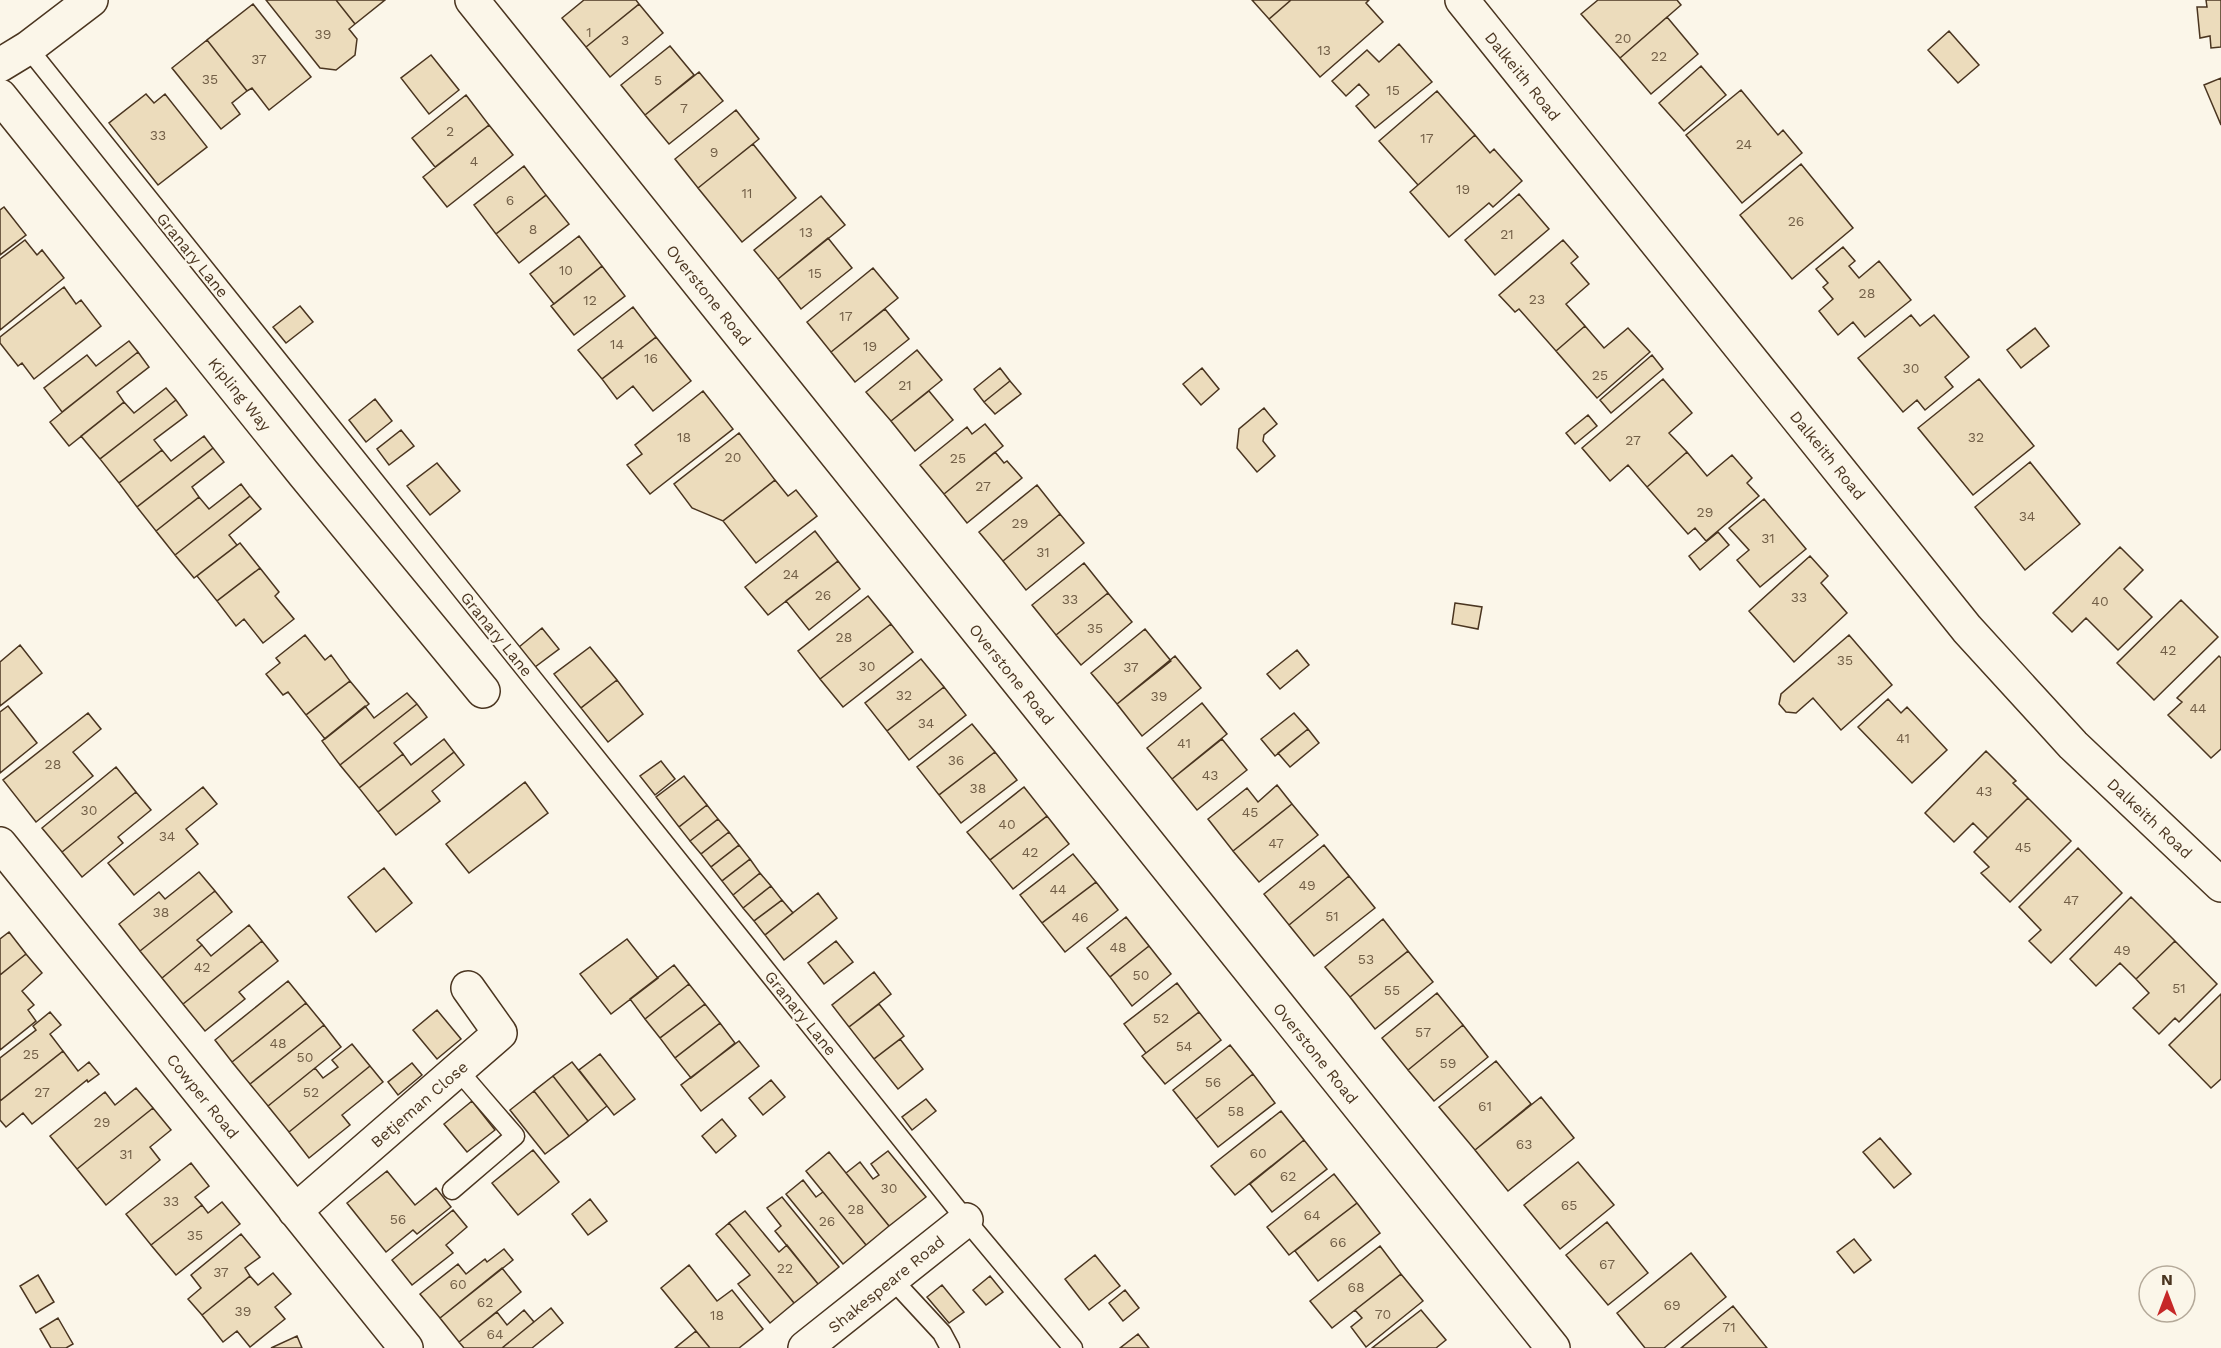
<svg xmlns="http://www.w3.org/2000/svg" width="2221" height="1348" viewBox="0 0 2221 1348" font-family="'Work Sans',sans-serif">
	<rect width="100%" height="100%" fill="#fbf6e9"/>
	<path fill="#ecdcbc" stroke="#4a3520" stroke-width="1.5" d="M266,0h70l19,24 -6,5 8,10 -2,16 -19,15 -16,-2z
		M336,0h49l-30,24z
		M584,0h52l3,4 -53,43 -24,-29z
		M1252,0h39l-22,19z
		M1291,0h78l-3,3 17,19 -63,55 -51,-58z
		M1598,0h79l4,5 -61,53 -39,-44z
		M2206,0h15v47l-10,1 -1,-12 -10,2 -3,-31h10z
		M253,4l58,73 -42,33 -17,-22 -5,3 -40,-51z
		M639,4l24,29 -53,44 -24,-30z
		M1667,17l31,37 -47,40 -31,-36z
		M1949,31l30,34 -21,18 -30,-33z
		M207,40l40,51 -15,12 8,11 -19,15 -49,-61z
		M1399,44l33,38 -57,46 -19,-22 13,-11 -10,-11 -13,12 -14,-15 35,-31 12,12z
		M670,46l24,29 -49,40 -24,-30z
		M431,55l28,35 -30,24 -28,-36z
		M1701,66l25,29 -42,36 -25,-28z
		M699,72l24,29 -54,43 -24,-29z
		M2221,78v47l-17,-40z
		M1741,90l37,45 5,-5 19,23 -60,50 -56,-68z
		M1437,91l38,44 -57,50 -39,-44z
		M146,94l8,9 11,-9 42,53 -49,38 -49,-62z
		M466,95l23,30 -54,42 -23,-29z
		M736,110l23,29 -61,49 -23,-29z
		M489,125l24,30 -66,52 -24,-30z
		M1475,135l15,18 4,-4 28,32 -29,26 -4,-4 -40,34 -39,-45z
		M753,144l43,54 -54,44 -44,-54z
		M1801,164l52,64 -61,51 -52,-64z
		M524,166l22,29 -50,39 -22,-29z
		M1519,194l30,35 -54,46 -30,-35z
		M546,195l23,29 -50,39 -23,-29z
		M821,196l24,29 -67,54 -24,-29z
		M4,207l22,28 -26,20v-45z
		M579,236l23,30 -48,38 -24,-30z
		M828,238l24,30 -51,41 -23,-30z
		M25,240l12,15 5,-5 22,28 -64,52v-71z
		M1563,240l15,17 -7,6 18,21 -23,20 19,22 -29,25 -37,-42 -4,3 -16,-17z
		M1843,247l12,14 -6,5 10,12 20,-17 32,39 -46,37 -12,-15 -15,13 -19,-24 14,-12 -10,-12 5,-4 -12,-14z
		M602,266l23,30 -51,39 -23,-29z
		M873,268l25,30 -67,54 -24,-30z
		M64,287l12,17 5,-4 20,26 -67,53 -12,-16 -4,3 -18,-23v-6z
		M300,306l13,16 -27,21 -13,-16z
		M633,307l23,30 -54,42 -24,-29z
		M885,309l24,30 -54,43 -24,-30z
		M1911,315l9,11 14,-11 35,42 -24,20 8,10 -28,23 -8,-10 -14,12 -45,-54z
		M1585,326l19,22 24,-20 22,24 -53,46 -41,-47z
		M2035,328l14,18 -28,22 -14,-18z
		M656,337l35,44 -38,30 -20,-25 -16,13 -15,-20z
		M129,341l9,11 -76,60 -18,-24 43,-33 9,11z
		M917,350l25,30 -51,41 -25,-29z
		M138,352l11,15 -32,25 7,10 -55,44 -19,-24z
		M1652,355l11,14 -52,44 -11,-13z
		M1000,368l10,13 -26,21 -10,-13z
		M1202,368l17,21 -18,16 -18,-21z
		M1663,379l29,34 -23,20 18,19 -40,35 -19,-22 -18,16 -28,-33z
		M1979,379l55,67 -61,49 -55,-67z
		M1010,381l11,13 -26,20 -11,-12z
		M166,388l10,12 -76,59 -19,-23 43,-34 10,11z
		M703,391l30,38 -83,65 -23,-29 15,-11 -7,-9z
		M929,391l24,29 -38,31 -24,-30z
		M375,399l17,22 -26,21 -17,-22z
		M176,400l11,15 -33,25 8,10 -43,33 -19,-24z
		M1264,408l13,16 -13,11 -1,6 12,15 -18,16 -20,-24 2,-19z
		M1588,415l9,11 -22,18 -9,-11z
		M985,424l18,22 -59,48 -24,-29 47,-38 5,7z
		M401,430l13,16 -25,19 -12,-16z
		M739,433l36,47 -52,41 -31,-13 -18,-24z
		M204,436l9,12 -76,59 -18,-24 43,-33 9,11z
		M213,448l11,14 -32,25 7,10 -43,34 -19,-24z
		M995,452l9,11 3,-2 15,17 -55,45 -23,-29z
		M1687,452l20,24 25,-21 20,23 -5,5 12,13 -53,45 -11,-13 -7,6 -41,-47z
		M2030,462l50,62 -55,46 -50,-63z
		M437,463l23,28 -30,24 -23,-29z
		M775,480l13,16 8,-6 21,26 -61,47 -33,-42z
		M241,484l9,12 -75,59 -19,-24 43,-34 10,12z
		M1037,485l23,29 -57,47 -24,-29z
		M250,496l11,13 -32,26 8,10 -43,33 -19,-23z
		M1764,499l42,50 -46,38 -23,-27 12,-10 -20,-22z
		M1060,514l24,29 -58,47 -23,-29z
		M815,531l23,30 -70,54 -23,-28z
		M1718,532l11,13 -29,25 -11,-14z
		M240,543l20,25 -43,33 -20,-25z
		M2120,547l23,23 -19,19 28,28 -34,33 -32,-32 -14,14 -19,-19z
		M1810,556l18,20 -7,7 26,30 -53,49 -45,-51z
		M838,561l22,28 -51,41 -23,-29z
		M1084,563l24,30 -52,42 -24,-30z
		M260,568l19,24 -4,4 19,23 -31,24 -19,-24 -8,7 -19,-25z
		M1108,593l24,29 -51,43 -25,-30z
		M868,596l23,28 -71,55 -22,-28z
		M2181,600l37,37 -64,63 -37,-37z
		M1455,603l27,4 -4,22 -26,-5z
		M891,624l22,28 -70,55 -23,-28z
		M542,628l17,21 -24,18 -16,-20z
		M1145,629l26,32 -54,43 -26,-31z
		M305,635l20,25 6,-5 19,26 -44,34 -18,-23 -5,3 -17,-21 14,-11 -4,-5z
		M1849,635l43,50 -51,45 -28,-32 -17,15 -10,-1 -7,-8 2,-10z
		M20,645l22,28 -42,33v-44z
		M590,647l27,33 -36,28 -27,-34z
		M1297,650l12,15 -29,24 -13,-15z
		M1175,656l26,32 -59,48 -25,-32z
		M2219,656l2,2v91l-10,9 -43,-43 14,-13 -5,-4z
		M921,659l23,28 -57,44 -22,-28z
		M617,680l26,34 -35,28 -27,-34z
		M350,681l19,23 -44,35 -19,-24z
		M944,687l22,28 -57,45 -22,-29z
		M407,693l10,11 -77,61 -18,-24 43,-35 9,12z
		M1888,699l13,14 6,-6 40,43 -35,33 -54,-56z
		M1202,703l25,31 -55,45 -25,-31z
		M417,704l10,13 -33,26 9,11 -44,34 -19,-23z
		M8,706l29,37 -37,30v-61z
		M88,713l13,16 -28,23 20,24 -57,46 -33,-42z
		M1294,713l14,16 -33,27 -14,-17z
		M972,724l23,28 -56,43 -22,-28z
		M1308,729l11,14 -29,24 -12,-14z
		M444,739l10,13 -76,60 -19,-24 44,-34 8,11z
		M1222,739l25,31 -50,40 -25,-31z
		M1986,751l30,30 -3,2 15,15 -40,40 -15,-15 -19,19 -29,-29z
		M454,752l10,13 -32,26 8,10 -44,34 -18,-23z
		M995,752l22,28 -56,43 -22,-28z
		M661,761l14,18 -20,16 -15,-19z
		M116,767l20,25 -74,60 -20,-24z
		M684,776l23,29 -28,22 -23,-30z
		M525,782l23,31 -79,60 -23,-29z
		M1277,785l15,19 -59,47 -25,-32 39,-31 11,14z
		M203,787l14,17 -31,25 12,15 -64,51 -26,-32z
		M1024,787l23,29 -57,44 -23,-28z
		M136,792l15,18 -33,27 5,6 -41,34 -20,-25z
		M2028,798l43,43 -61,61 -29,-29 8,-6 -15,-15z
		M1292,804l26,31 -59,47 -26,-31z
		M707,805l11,14 -28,22 -11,-14z
		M1047,816l22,28 -56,45 -23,-29z
		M718,819l11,13 -28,22 -11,-13z
		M729,832l10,13 -28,22 -10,-13z
		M739,845l11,14 -28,22 -11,-14z
		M1324,845l25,31 -60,49 -25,-31z
		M2078,848l44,45 -71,70 -22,-22 12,-11 -22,-23z
		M1073,854l23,28 -54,41 -22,-28z
		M750,859l10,14 -27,22 -11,-14z
		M384,868l28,35 -36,29 -28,-35z
		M199,872l16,19 -75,60 -21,-27 40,-32 6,7z
		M760,873l11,13 -28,22 -10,-13z
		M1349,876l26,32 -61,48 -25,-31z
		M1096,882l22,28 -53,42 -23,-29z
		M771,886l11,14 -28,21 -11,-13z
		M215,891l17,21 -35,28 5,5 -40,33 -22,-27z
		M818,893l19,25 -53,42 -19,-25z
		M2131,897l44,44 -39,38 -16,-16 -24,23 -26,-27z
		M782,900l11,13 -28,22 -11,-14z
		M1126,917l23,29 -39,31 -23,-29z
		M1383,919l25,32 -58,46 -25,-30z
		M249,925l13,16 -79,63 -21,-26 40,-33 9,11z
		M9,932l17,22 -26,21v-36z
		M627,939l31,39 -47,36 -31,-40z
		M262,941l16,20 -39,31 6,7 -40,32 -22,-27z
		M836,941l17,21 -29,22 -16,-21z
		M2175,941l42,43 -38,38 -4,-4 -16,16 -26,-26 16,-15 -13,-14z
		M1149,946l22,28 -39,32 -22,-29z
		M1408,951l25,31 -58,47 -25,-32z
		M26,954l16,19 -20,18 12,14 -6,5 8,11 -36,29v-75z
		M674,965l15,19 -44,35 -15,-20z
		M874,972l17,22 -42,33 -17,-22z
		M288,981l18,22 -74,59 -17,-22z
		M1177,983l22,29 -53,41 -22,-29z
		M689,984l16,20 -45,34 -15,-19z
		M1437,993l26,32 -55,45 -26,-32z
		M2221,994v85l-10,9 -42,-43z
		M306,1003l18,22 -74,59 -18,-22z
		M705,1004l15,19 -45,35 -15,-20z
		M879,1004l25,32 -30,23 -25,-32z
		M437,1010l24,29 -24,20 -24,-29z
		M50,1012l11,13 -11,9 13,17 -63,50v-43l36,-28 -3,-4z
		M1199,1012l22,28 -56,44 -23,-28z
		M720,1023l15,20 -44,35 -16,-20z
		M324,1025l17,22 -73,59 -18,-22z
		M1463,1025l25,32 -54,44 -26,-31z
		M900,1039l23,30 -25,20 -24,-30z
		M739,1041l20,25 -58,45 -20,-26z
		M352,1044l18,22 -81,66 -21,-26 47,-38 8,10 15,-11 -6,-7z
		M1230,1045l23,29 -57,45 -23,-29z
		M63,1051l15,20 11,-9 10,12 -11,8 -1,-2 -55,44 -9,-11 -17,14 -6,-7v-19z
		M600,1054l35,45 -21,16 -35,-45z
		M1496,1061l35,43 -56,46 -36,-43z
		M572,1062l35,44 -19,15 -35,-45z
		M412,1063l10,12 -24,20 -10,-13z
		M370,1066l13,16 -41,33 8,10 -41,33 -20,-26z
		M1253,1074l22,29 -57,44 -22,-28z
		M553,1076l35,45 -19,15 -35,-45z
		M771,1080l14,17 -22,18 -14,-17z
		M136,1088l17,20 -76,61 -27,-33 55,-44 10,13z
		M534,1091l35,45 -24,18 -35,-44z
		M1541,1097l33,41 -66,53 -33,-41z
		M926,1099l10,12 -24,19 -10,-13z
		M472,1101l23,29 -28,22 -23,-28z
		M153,1108l18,22 -21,17 10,13 -54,45 -29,-36z
		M1281,1111l23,29 -69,55 -24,-29z
		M722,1119l14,17 -20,17 -14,-17z
		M1880,1138l31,36 -17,14 -31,-36z
		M1304,1140l23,29 -55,43 -22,-28z
		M533,1150l26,32 -41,33 -26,-32z
		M888,1151l38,46 -37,29 -43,-53 14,-11 13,17 6,-4 -8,-11z
		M829,1152l60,74 -23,19 -60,-74z
		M1578,1162l36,43 -54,44 -36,-44z
		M191,1163l18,23 -14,11 7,8 -51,40 -25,-31z
		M387,1171l28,34 21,-17 15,19 -34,27 -4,-4 -27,22 -39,-49z
		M1334,1174l23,29 -68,52 -22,-28z
		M803,1180l13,17 7,-5 43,53 -23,19 -57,-70z
		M782,1197l57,70 -21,17 -43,-53 6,-5 -14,-18z
		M590,1199l17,22 -19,14 -16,-21z
		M222,1202l18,22 -64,51 -25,-30 51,-40 6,8z
		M1357,1203l23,30 -62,48 -23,-30z
		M453,1210l14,17 -21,18 7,8 -41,32 -20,-25z
		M745,1211l34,41 8,-7 31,39 -24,19 -65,-80z
		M1607,1222l41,51 -40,32 -42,-50z
		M729,1223l65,80 -24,20 -32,-39 12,-9 -34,-41z
		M241,1234l19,23 -15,11 5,8 -48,39 -14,-16 13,-11 -10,-13z
		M1854,1239l17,21 -17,13 -17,-21z
		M1380,1246l21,28 -69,54 -22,-27z
		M504,1249l9,11 -73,58 -20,-24 38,-30 8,10 19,-15 2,3z
		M1691,1253l35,44 -62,51h-19l-28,-35z
		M1095,1255l25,31 -31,24 -24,-31z
		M689,1265l28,36 15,-11 31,39 -24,19h-29l-49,-60z
		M502,1268l19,24 -62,50 -19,-24z
		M273,1273l18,21 -16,13 10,12 -35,28 -13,-16 -14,11 -21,-27 48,-39 8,9z
		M1401,1274l22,27 -57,46 -15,-20 11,-9 -7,-8z
		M38,1275l16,27 -18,11 -16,-27z
		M990,1276l13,16 -17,13 -13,-15z
		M942,1285l22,27 -15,11 -22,-26z
		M1125,1290l14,18 -16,13 -14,-18z
		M1733,1306l34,42h-86z
		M551,1308l12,15 -31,25h-30z
		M524,1310l10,12 -32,26h-38l-5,-6 38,-30 10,13z
		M1421,1310l25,30 -10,8h-64z
		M58,1318l15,26 -7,4h-15l-11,-19z
		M696,1331l14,17h-35z
		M1138,1334l11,14h-29z
		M297,1336l5,12h-31z"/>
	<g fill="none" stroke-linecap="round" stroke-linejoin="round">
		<defs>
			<path id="service" d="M28,48l938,1172 107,128
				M452,1190l63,-54 -57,-66
				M892,1279l50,54 8,15"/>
			<path id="minor" d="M472,0l1081,1348
				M1462,0l505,629 106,116 148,140
				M0,96l304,378 179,217
				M0,844l406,504
				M295,1211l205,-178 -32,-45
				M805,1348l161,-128"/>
			<path id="secondary" d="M0,65l28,-17 63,-48"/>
		</defs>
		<use href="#service" stroke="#4a3520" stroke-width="21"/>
		<use href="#minor" stroke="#4a3520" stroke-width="36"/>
		<use href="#secondary" stroke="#4a3520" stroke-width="36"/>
		<use href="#service" stroke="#fbf6e9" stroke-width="18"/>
		<use href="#minor" stroke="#fbf6e9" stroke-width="33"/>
		<use href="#secondary" stroke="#fbf6e9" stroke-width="33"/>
	</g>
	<g text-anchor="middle" stroke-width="4.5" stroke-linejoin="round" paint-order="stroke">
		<g font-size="14" fill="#725f47">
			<text x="589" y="37">1</text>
			<text x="323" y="39">39</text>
			<text x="1623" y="43">20</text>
			<text x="625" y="45">3</text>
			<text x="1324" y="55">13</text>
			<text x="1659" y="61">22</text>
			<text x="259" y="64">37</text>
			<text x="210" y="84">35</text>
			<text x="658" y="85">5</text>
			<text x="1393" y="95">15</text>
			<text x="684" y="113">7</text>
			<text x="450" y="136">2</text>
			<text x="158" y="140">33</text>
			<text x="1427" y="143">17</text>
			<text x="1744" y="149">24</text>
			<text x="714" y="157">9</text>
			<text x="474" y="166">4</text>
			<text x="1463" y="194">19</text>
			<text x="747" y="198">11</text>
			<text x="510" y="205">6</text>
			<text x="1796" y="226">26</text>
			<text x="533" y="234">8</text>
			<text x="806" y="237">13</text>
			<text x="1507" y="239">21</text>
			<text x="566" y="275">10</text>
			<text x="815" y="278">15</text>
			<text x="1867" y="298">28</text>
			<text x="1537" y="304">23</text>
			<text x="590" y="305">12</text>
			<text x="846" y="321">17</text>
			<text x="617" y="349">14</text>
			<text x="870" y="351">19</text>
			<text x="651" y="363">16</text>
			<text x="1911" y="373">30</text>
			<text x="1600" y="380">25</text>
			<text x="905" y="390">21</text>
			<text x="684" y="442">18</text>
			<text x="1976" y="442">32</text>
			<text x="1633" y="445">27</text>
			<text x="733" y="462">20</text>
			<text x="958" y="463">25</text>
			<text x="983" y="491">27</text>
			<text x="1705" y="517">29</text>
			<text x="2027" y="521">34</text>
			<text x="1020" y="528">29</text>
			<text x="1768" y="543">31</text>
			<text x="1043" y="557">31</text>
			<text x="791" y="579">24</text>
			<text x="823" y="600">26</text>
			<text x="1799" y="602">33</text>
			<text x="1070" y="604">33</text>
			<text x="2100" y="606">40</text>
			<text x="1095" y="633">35</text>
			<text x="844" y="642">28</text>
			<text x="2168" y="655">42</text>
			<text x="1845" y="665">35</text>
			<text x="867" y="671">30</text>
			<text x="1131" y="672">37</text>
			<text x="904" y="700">32</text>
			<text x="1159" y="701">39</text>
			<text x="2198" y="713">44</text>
			<text x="926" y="728">34</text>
			<text x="1903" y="743">41</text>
			<text x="1184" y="748">41</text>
			<text x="956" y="765">36</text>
			<text x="53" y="769">28</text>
			<text x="1210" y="780">43</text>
			<text x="978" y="793">38</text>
			<text x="1984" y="796">43</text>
			<text x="89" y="815">30</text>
			<text x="1250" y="817">45</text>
			<text x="1007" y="829">40</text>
			<text x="167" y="841">34</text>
			<text x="1276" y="848">47</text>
			<text x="2023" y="852">45</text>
			<text x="1030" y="857">42</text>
			<text x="1307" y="890">49</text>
			<text x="1058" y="894">44</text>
			<text x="2071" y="905">47</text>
			<text x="161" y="917">38</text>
			<text x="1332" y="921">51</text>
			<text x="1080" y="922">46</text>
			<text x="1118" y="952">48</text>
			<text x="2122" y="955">49</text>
			<text x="1366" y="964">53</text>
			<text x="202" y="972">42</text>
			<text x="1141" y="980">50</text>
			<text x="2179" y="993">51</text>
			<text x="1392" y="995">55</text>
			<text x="1161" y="1023">52</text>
			<text x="1423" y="1037">57</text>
			<text x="278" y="1048">48</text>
			<text x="1184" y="1051">54</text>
			<text x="31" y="1059">25</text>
			<text x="305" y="1062">50</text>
			<text x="1448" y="1068">59</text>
			<text x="1213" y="1087">56</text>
			<text x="42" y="1097">27</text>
			<text x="311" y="1097">52</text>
			<text x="1485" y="1111">61</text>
			<text x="1236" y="1116">58</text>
			<text x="102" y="1127">29</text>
			<text x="1524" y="1149">63</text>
			<text x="1258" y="1158">60</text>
			<text x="126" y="1159">31</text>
			<text x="1288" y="1181">62</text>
			<text x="889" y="1193">30</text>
			<text x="171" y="1206">33</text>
			<text x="1569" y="1210">65</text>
			<text x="856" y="1214">28</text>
			<text x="1312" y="1220">64</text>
			<text x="398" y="1224">56</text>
			<text x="827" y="1226">26</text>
			<text x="195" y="1240">35</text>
			<text x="1338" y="1247">66</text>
			<text x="1607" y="1269">67</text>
			<text x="785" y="1273">22</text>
			<text x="221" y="1277">37</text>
			<text x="458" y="1289">60</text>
			<text x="1356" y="1292">68</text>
			<text x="485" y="1307">62</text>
			<text x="1672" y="1310">69</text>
			<text x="243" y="1316">39</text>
			<text x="1383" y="1319">70</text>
			<text x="717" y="1320">18</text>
			<text x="1729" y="1332">71</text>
			<text x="495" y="1339">64</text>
		</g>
		<g font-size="16" fill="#4a3520" stroke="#fbf6e9">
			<text transform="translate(1523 76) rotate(51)" y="6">Dalkeith Road</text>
			<text transform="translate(193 255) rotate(51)" y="6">Granary Lane</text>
			<text transform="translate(709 295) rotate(51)" y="6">Overstone Road</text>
			<text transform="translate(240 394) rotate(51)" y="6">Kipling Way</text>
			<text transform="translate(1828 455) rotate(51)" y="6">Dalkeith Road</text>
			<text transform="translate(497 634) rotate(51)" y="6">Granary Lane</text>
			<text transform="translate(1012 674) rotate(51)" y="6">Overstone Road</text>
			<text transform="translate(2150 818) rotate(43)" y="6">Dalkeith Road</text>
			<text transform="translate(801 1013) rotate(51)" y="6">Granary Lane</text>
			<text transform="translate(1316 1053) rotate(51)" y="6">Overstone Road</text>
			<text transform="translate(203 1096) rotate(51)" y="6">Cowper Road</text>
			<text transform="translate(419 1104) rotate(-41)" y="6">Betjeman Close</text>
			<text transform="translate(886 1284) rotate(-39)" y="6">Shakespeare Road</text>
		</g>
	</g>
	<g transform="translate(2167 1294)"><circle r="28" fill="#fbf6e9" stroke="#b4a999" stroke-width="1.5"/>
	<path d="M0-4.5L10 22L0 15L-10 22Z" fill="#c62828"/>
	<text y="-9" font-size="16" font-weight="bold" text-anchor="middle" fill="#4a3520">N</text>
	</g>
</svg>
